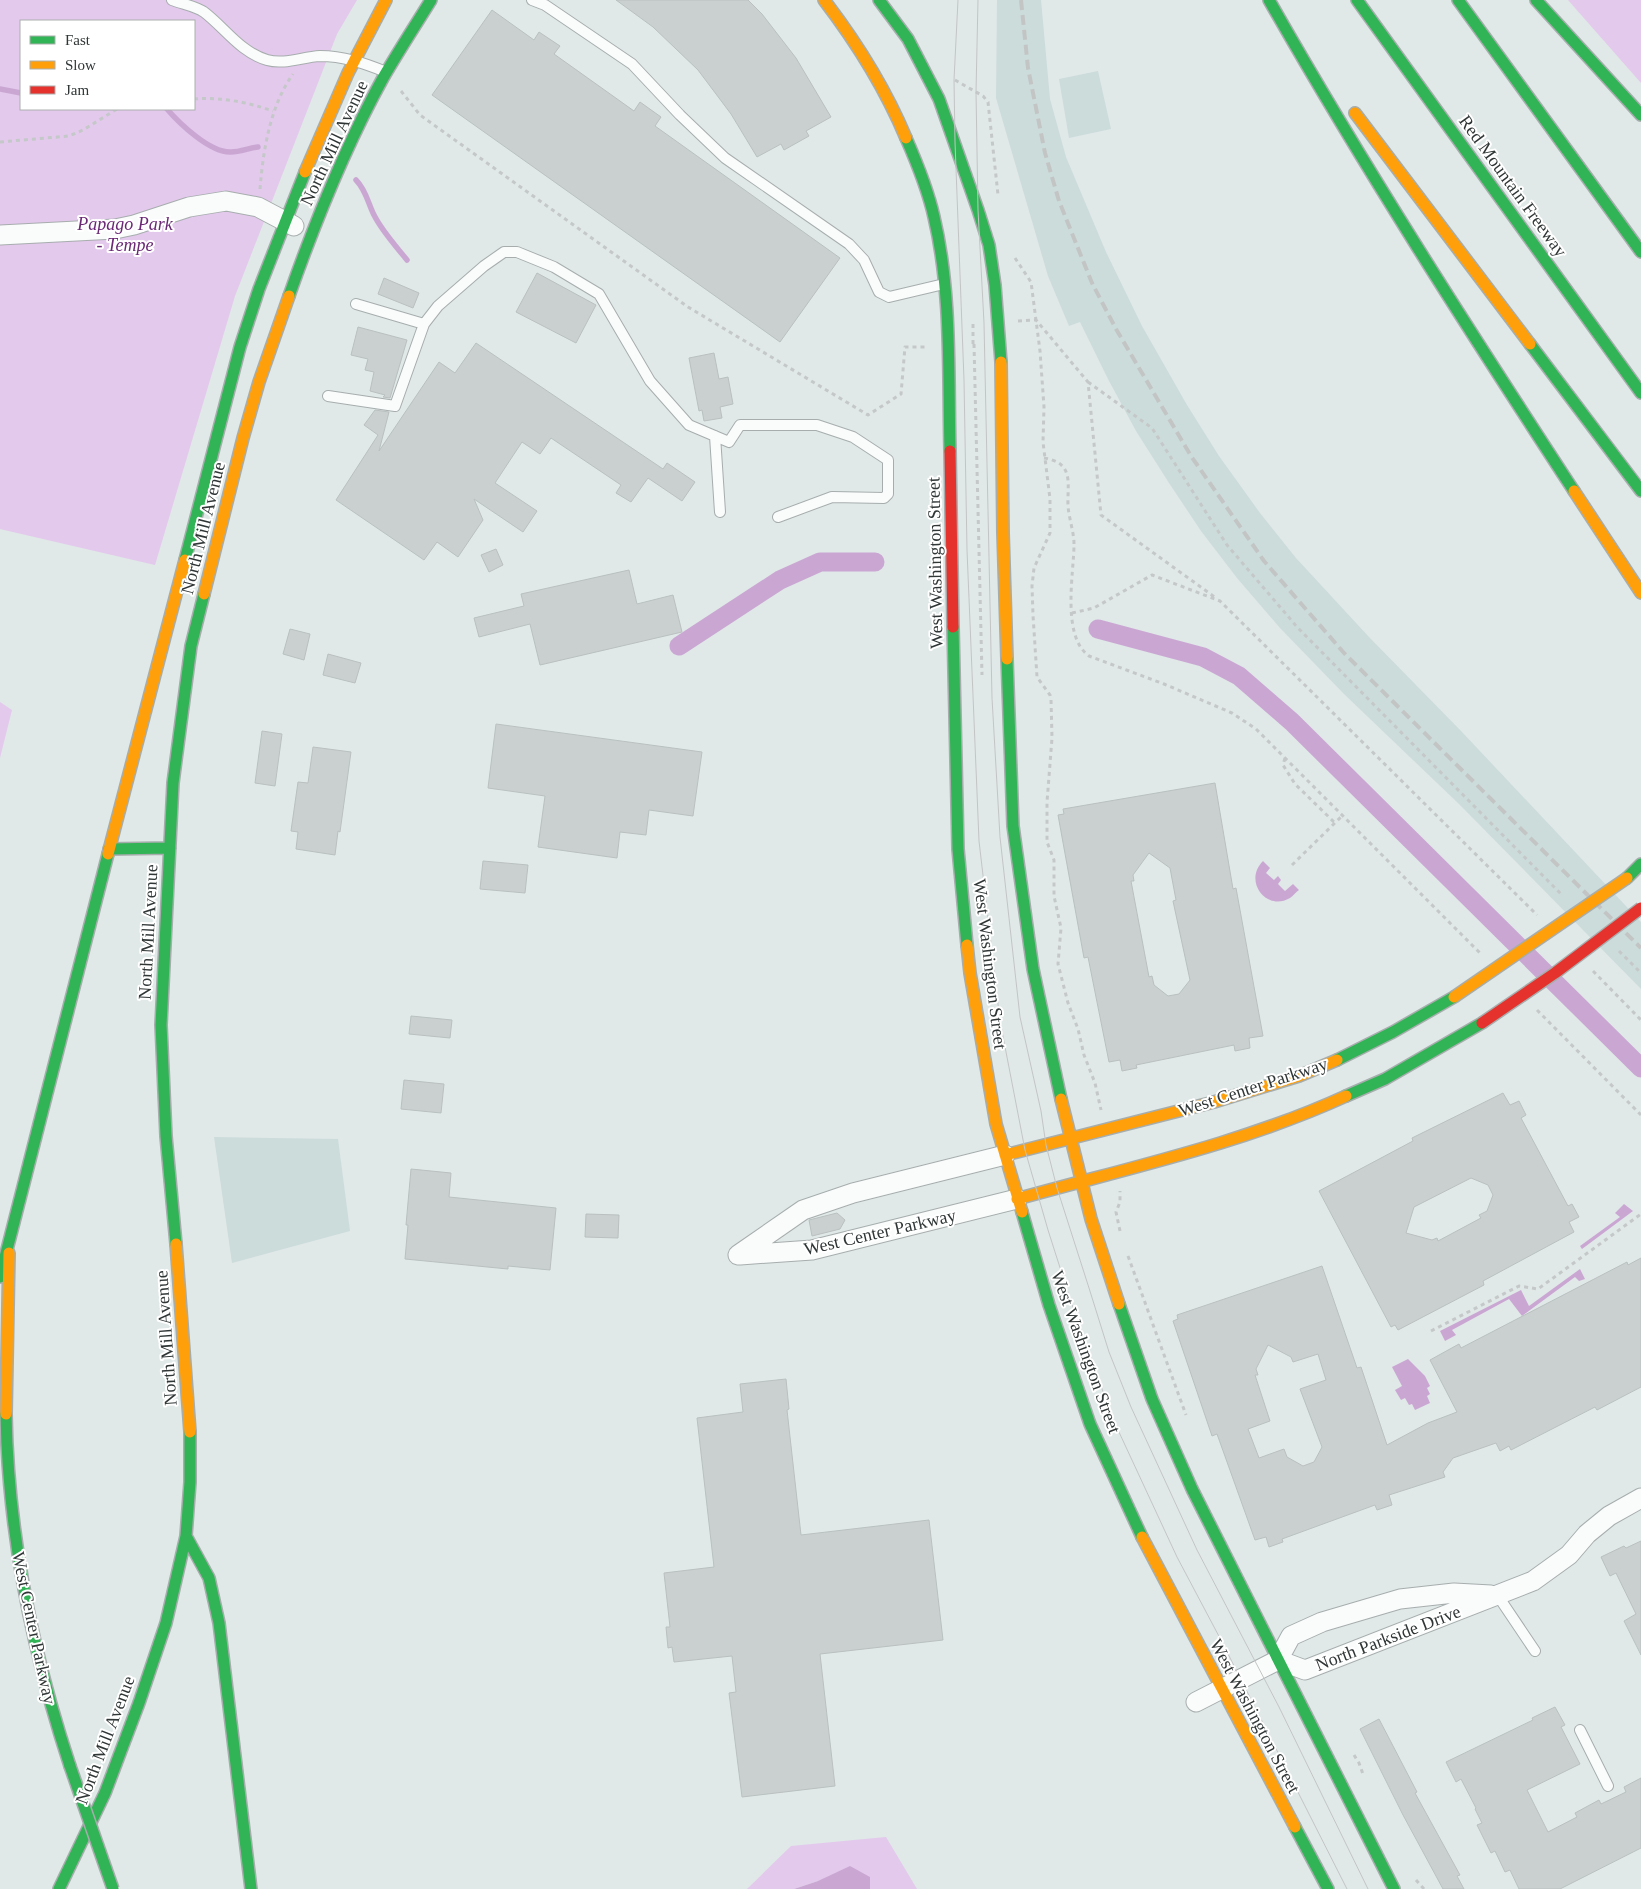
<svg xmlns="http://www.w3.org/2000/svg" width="1641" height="1889" viewBox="0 0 1641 1889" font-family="Georgia,serif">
	<rect width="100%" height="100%" fill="#e0e8e8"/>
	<path fill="#ccdcdb" d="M997,0h44l9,99 16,58 40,95 36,74 45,79 32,51 41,57 36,45 73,79 93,95 179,190v67l-182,-185 -115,-110 -64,-66 -43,-50 -36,-47 -32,-48 -33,-52 -28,-52 -28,-57 -11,4 -21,-50 -52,-178z
		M1098,71l13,58 -42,9 -10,-59z
		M214,1137l124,2 12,92 -118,32z"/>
	<path fill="#e3c9ec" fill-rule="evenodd" d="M0,0h357l-20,34 -102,262 -80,269 -155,-36zM21,21h173v88h-173z
		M1568,0h73v83z
		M0,702l12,8 -12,48z
		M886,1837l31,52h-47l-1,-12 -51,4 -24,8h-47l44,-43z"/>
	<path fill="#caa7d3" d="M1263,861l7,7 -4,5 8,7 4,-4 3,4 -3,4 7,7 8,-7 6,6c-3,2 -6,6 -9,8 -24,14 -47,-17 -27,-37z
		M1624,1204l9,7 -51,38 -2,-3 40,-29 -5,-4z
		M1580,1269l5,10 -6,2 -4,-4 -53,39 -13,-17 -57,31 4,5 -11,6 -5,-10 81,-41 8,16z
		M1408,1359l17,17 5,10 -3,2 3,6 -3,2 3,7 -15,7 -3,-6 -3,1 -4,-7 -4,2 -6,-10 7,-4 -10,-19z
		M850,1866l20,11v12h-76l24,-8z"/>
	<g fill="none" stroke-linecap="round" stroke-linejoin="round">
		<path stroke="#caa7d3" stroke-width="5.5" d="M0,89l21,4
			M167,109c12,14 43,44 64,43 9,0 18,-4 27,-5
			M356,180c10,10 12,23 18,35 8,16 21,30 33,45"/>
		<path stroke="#caa7d3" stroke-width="19" d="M1098,629l105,28 36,19 53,46 349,346
			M679,646l101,-66 40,-18h55"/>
	</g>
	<path fill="#cad0d0" stroke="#bac0c0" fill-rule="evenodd" d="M616,0h132l14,14 34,44 35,59 -25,14 3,5 -25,14 -3,-6 -24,13 -26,-43 -33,-44 -45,-43z
		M492,10l42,30 5,-8 21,14 -6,8 80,57 6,-9 21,15 -6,9 185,132 -60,84 -348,-247z
		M537,273l59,32 -20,38 -60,-31z
		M384,278l35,15 -6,15 -35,-14z
		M358,327l49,13 -17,58 -7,-1 2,-2 -15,-4 4,-19 -9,-2 3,-11 -17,-4z
		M476,343l187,126 4,-6 28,19 -13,19 -34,-23 -17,24 -15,-9 5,-8 -70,-47 -11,16 -18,-12 -27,41 42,28 -14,21 -49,-33 9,21 -25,37 -21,-15 -13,18 -88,-60 42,-65 -14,-10 11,-15 14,2 -10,39 60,-89 16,11z
		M714,353l5,26 9,-2 5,27 -13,3 2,11 -18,3 -2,-11 -3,1 -10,-53z
		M496,549l7,16 -14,7 -8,-17z
		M629,570l8,34 36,-9 9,37 -142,33 -10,-41 -51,13 -5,-19 50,-12 -3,-12z
		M290,629l20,5 -6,26 -21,-6z
		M328,654l33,9 -6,20 -32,-8z
		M496,724l206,28 -9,64 -44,-6 -3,25 -26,-3 -3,26 -79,-11 7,-51 -57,-8z
		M262,731l20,3 -7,52 -20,-3z
		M313,747l38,5 -11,80 -2,-1 -3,24 -39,-6 2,-17 -7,-1 7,-49 10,1z
		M1215,783l18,106 3,-1 27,148 -14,2 1,10 -15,3 -1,-6 -98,20 1,3 -15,3 -2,-11 -11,2 -21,-105 -4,1 -26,-143 6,-1 -1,-5zM1149,853l21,15 6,32 -3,1 17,79 -11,14 -11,2 -14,-11 -2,-9 -3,1 -18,-96h3l-1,-6z
		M483,861l45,4 -3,28 -45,-4z
		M411,1016l41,4 -2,18 -41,-4z
		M404,1080l40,4 -3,29 -40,-4z
		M1503,1093l7,12 9,-4 7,14 -5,3 47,88 4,-2 7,13 -10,5 5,10 -91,49 1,4 -86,45 -3,-5 -4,2 -72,-136 94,-50 -1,-3zM1471,1178l17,7 5,10 -6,16 -8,4 2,3 -43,23 -1,-3 -5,2 -26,-7 8,-26z
		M411,1169l40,4 -2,24 107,11 -6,62 -42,-4v3l-103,-10 3,-34h-2z
		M837,1213l8,7 -5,9 -28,7 -3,-16z
		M586,1214l33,1 -1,23 -33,-1z
		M1641,1258v129l-44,23 -2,-3 -84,43 -2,-4 -9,5 -4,-8 -43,15 -10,14 2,5 -56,18 3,10 -15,5 -2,-5 -93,34 1,3 -14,5 -3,-10 -11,3 -38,-106 -5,2 -39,-115 5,-2 -1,-4 145,-49 35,102 4,-1 26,78 41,-22 29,-11 -27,-52 29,-16 2,4 166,-86 1,3zM1268,1345l23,12 2,5 25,-8 8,26 -26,9 22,58 -8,15 -11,4 -16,-9 -3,-8 -25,9 -11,-29 22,-8 -15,-46h3l-2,-6z
		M786,1379l3,30 -2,1 14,125 128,-15 14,120 -123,14 15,132 -93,11 -13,-104 7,-1 -4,-36 -58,6 -2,-15 -4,1 -2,-21h4l-6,-54 50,-6 -17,-149 46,-6 -3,-28z
		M1641,1541v114l-17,-34 12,-7 -20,-41 -6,3 -9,-19 23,-11 2,2z
		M1555,1707l10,18 -4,2 19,37 -53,26 21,42 29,-15 -2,-4 24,-13 2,4 25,-12 -2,-5 17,-9v70l-81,41h-41l-9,-19 -5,2 -10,-21 -4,2 -14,-28 5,-2 -7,-14 1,-1 -15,-29 -5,3 -10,-20 87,-42 -1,-2z
		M1379,1719l38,73 -2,1 45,82 -3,1 7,13h-21l-40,-74 -43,-86z"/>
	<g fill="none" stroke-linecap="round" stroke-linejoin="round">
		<defs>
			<path id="lane" d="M172,0c10,4 23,6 32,12 21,16 36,40 63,48 17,5 35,-3 53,-4 23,0 44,7 66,16
				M532,0l13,5 87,59 48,51 45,43 124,86 15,16 15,32 10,5 55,-13
				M356,304l68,20 14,-18 46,-40 20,-14h13l37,15 45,27 51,87 39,44 40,17 11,-17h77l36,12 35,23v34l-4,4 -52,-1 -54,20
				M328,396l67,10 29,-82
				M715,436l5,76
				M1498,1596l37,55
				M1580,1730l28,56"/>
			<path id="street" d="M0,235l115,-6 19,-4 55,-18 37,-6 32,6 36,19
				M738,1255l65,-45 50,-17 152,-38
				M740,1255l72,-5 205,-51
				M1278,1660l27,10 228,-89 36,-26 18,-21 22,-18 32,-18
				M1196,1702l82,-42 13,-24 31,-14 78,-23 54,-6 37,2"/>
			<path id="fast" d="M879,0l29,39 31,60 39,111 11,35 6,40 6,77
				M1269,0c95,167 200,330 305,491
				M1357,0l284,393
				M1458,0l183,252
				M1536,0l105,115
				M906,138c11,25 22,52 28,79 18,76 14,157 16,234
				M289,296c26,-74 56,-149 94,-218 15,-26 32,-52 48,-78
				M1530,344l111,147
				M185,560l55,-213 19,-58 46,-117
				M953,627l5,222 9,96
				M1007,659l6,167 20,143 28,130
				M109,849l61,-1
				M1627,878l14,-14
				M1337,1060l56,-28 61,-35
				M1346,1096l39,-17 97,-56
				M1022,1212l27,93 41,119 52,113
				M176,1244l-10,-108 -5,-111 12,-242 18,-137 13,-52
				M0,1277l108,-423
				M1119,1304l33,95 40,90 202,400
				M6,1414c2,121 26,237 64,352
				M186,1536l23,42 10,45 32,266
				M1295,1827l33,62
				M59,1889l46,-96 34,-90 27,-80 20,-87 4,-54v-50"/>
			<path id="slow" d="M824,0c33,43 61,88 82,138
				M1355,113l175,231
				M305,172l43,-99 38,-73
				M1001,362l2,171 4,126
				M1574,491l67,102
				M204,594l39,-156 16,-56 30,-86
				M108,854l77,-294
				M967,945l3,28 26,151 26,88
				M1061,1099l30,120 28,85
				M1005,1155l209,-53 85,-26 38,-16
				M1017,1199c111,-31 224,-55 329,-103
				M176,1244l14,188
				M6,1414l3,-161
				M1142,1537l153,290"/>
			<path id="jam" d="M950,451l3,176"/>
		</defs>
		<use href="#lane" stroke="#a7adad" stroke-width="12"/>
		<use href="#street" stroke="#a7adad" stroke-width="21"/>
		<use href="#fast" stroke="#a7adad" stroke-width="14"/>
		<use href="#slow" stroke="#a7adad" stroke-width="14"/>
		<use href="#jam" stroke="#a7adad" stroke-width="14"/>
		<path stroke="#c5c8c8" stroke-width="3" stroke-dasharray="4 4" stroke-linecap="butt" d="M955,80l28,16 5,6 10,93
			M401,91l19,24 268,192 180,108 33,-21 4,-47h22
			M194,99c27,-2 53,3 79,12
			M0,142l69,-6 14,-6 34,-21
			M260,189c3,-38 10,-83 33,-115
			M1015,258l16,24 9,69 4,56 -1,35 7,57v34l-16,35 -2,18 1,29 4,62 13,18 1,4 1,39 -5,64v40l7,18v36l7,32 -3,36 10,39 10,26 6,26 11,28 6,27
			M1018,321l18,-1 52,62 13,133 115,83
			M973,344v-21h2
			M974,344l8,331
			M1088,382l64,46 75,117 71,83 265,268
			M1044,458c31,5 23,26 24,48 1,13 6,26 6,38 0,29 -13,92 15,112l75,28 68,29 24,16 225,225
			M1072,613l22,-5 58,-33 68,26 317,314
			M1285,758l-2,7 12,19 40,39
			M1292,865l51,-50
			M1619,951l22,22
			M1593,971l48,49
			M1537,1010l104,105
			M1120,1231l-4,-19 4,-10v-11
			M1128,1256l58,159
			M1431,1331l88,-45 19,3 103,-75
			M1354,1755l5,8 4,11
			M1416,1880l8,9"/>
		<use href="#lane" stroke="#fafcfc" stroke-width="10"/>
		<use href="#street" stroke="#fafcfc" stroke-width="19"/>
		<use href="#fast" stroke="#30b455" stroke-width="11"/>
		<use href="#slow" stroke="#ff9f0a" stroke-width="11"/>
		<use href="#jam" stroke="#e5322d" stroke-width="11"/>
		<path stroke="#c3c5c5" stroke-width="1" d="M958,0l-4,80 1,62 9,238 3,170 12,291 21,180 25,129 23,80 22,69 42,118 65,140 45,85 125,247
			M978,0l-2,92 2,118 6,113 8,375 8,139 20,180 21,94 5,34 11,43 32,100 20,64 22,55 66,143 82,157 89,182"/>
		<path stroke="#c3c5c5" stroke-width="4" stroke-dasharray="10 5" stroke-linecap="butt" d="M1021,0l7,68 17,85 14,48 33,82 24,46 75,127 73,105 80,92 297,295"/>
		<defs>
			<path id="fast-bridge" d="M70,1766l43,123"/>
			<path id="slow-bridge" d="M1454,997l173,-119"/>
			<path id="jam-bridge" d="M1482,1023l73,-50 86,-65"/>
		</defs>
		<use href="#fast-bridge" stroke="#a7adad" stroke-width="14" stroke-linecap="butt"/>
		<use href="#slow-bridge" stroke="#a7adad" stroke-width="14" stroke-linecap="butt"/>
		<use href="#jam-bridge" stroke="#a7adad" stroke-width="14" stroke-linecap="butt"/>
		<use href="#fast-bridge" stroke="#30b455" stroke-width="11"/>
		<use href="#slow-bridge" stroke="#ff9f0a" stroke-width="11"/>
		<use href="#jam-bridge" stroke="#e5322d" stroke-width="11"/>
	</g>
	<g text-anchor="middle" stroke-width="4" stroke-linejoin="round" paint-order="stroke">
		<g font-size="18" fill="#303636" stroke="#fff">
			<text transform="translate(334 143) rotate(-65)" y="6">North Mill Avenue</text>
			<text transform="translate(1513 186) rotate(54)" y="6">Red Mountain Freeway</text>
			<text transform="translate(203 528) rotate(-76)" y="6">North Mill Avenue</text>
			<text transform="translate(935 563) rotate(-91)" y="6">West Washington Street</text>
			<text transform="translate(148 932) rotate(-87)" y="6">North Mill Avenue</text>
			<text transform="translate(990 964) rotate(83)" y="6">West Washington Street</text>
			<text transform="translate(1253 1087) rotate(-18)" y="6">West Center Parkway</text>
			<text transform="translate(880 1232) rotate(-13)" y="6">West Center Parkway</text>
			<text transform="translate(166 1338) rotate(-94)" y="6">North Mill Avenue</text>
			<text transform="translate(1086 1352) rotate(70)" y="6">West Washington Street</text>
			<text transform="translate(34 1628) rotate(78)" y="6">West Center Parkway</text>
			<text transform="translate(1388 1638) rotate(-21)" y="6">North Parkside Drive</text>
			<text transform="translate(1255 1716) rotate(62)" y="6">West Washington Street</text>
			<text transform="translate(105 1740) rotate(-69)" y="6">North Mill Avenue</text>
		</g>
		<g font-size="18" font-style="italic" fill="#6a2875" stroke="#fff">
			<text x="125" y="230">Papago Park<tspan x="125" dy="21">- Tempe</tspan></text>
		</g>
	</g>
	<rect x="20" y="20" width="175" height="90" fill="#ffffff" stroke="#acafaf"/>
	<rect x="30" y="36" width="25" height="8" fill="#30b455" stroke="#acafaf"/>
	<text x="65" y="45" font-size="15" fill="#303636">Fast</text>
	<rect x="30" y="61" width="25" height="8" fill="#ff9f0a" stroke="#acafaf"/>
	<text x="65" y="70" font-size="15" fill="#303636">Slow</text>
	<rect x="30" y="86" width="25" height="8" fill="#e5322d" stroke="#acafaf"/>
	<text x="65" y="95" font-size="15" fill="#303636">Jam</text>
</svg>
